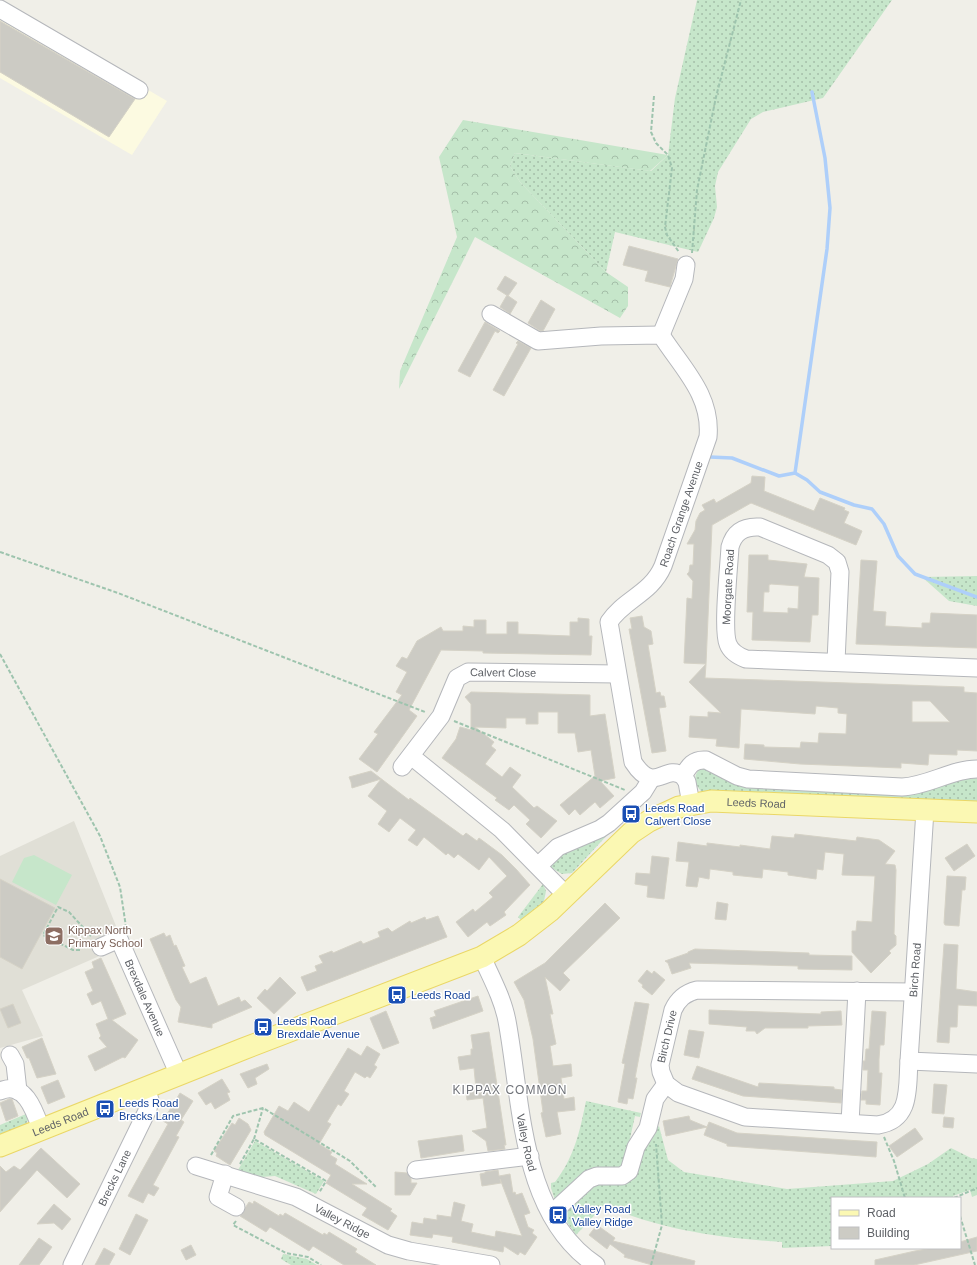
<svg xmlns="http://www.w3.org/2000/svg" width="977" height="1265" viewBox="0 0 977 1265" font-family="Helvetica,sans-serif">
	<defs>
		<pattern id="grass-dots" width="8" height="8" patternUnits="userSpaceOnUse"><rect width="8" height="8" fill="#c6e6ca"/><path d="M2 2h.1M6 6h.1" fill="none" stroke="#a4bea8" stroke-width="1.8" stroke-linecap="round"/></pattern>
		<pattern id="forest-crowns" width="20" height="18" patternUnits="userSpaceOnUse"><rect width="20" height="18" fill="#c6e6ca"/><path d="M2 6a3 3 0 1 1 6 0M12 15a3 3 0 1 1 6 0" fill="none" stroke="#a4bea8"/></pattern>
	</defs>
	<rect width="100%" height="100%" fill="#f0efe8"/>
	<path fill="#fcfae1" d="M0,3l167,98 -35,54 -132,-77z"/>
	<path fill="#e0dfd6" d="M74,821l44,110 -14,23 -82,36 21,46 -43,12v-192z"/>
	<path fill="url(#grass-dots)" d="M697,0h195l-69,98 -60,14 -12,7 -33,53 -3,14 2,21 -3,11 -16,34 -83,-20 -9,40 -86,-90 -10,-16 5,-13 136,18 17,-16 7,-57z
		M977,576v30l-28,-5 -27,-24z
		M703,767l197,26 77,-19v32l-275,-14c-8,-7 -10,-19 1,-25z
		M612,830l-40,43 -10,1 -12,-7v-7z
		M543,884l3,7 -2,10 -22,20 -4,-4z
		M586,1101l55,12 -1,4 -5,-1 -12,54 -4,3 -21,-6h-5l-31,32 -7,1 -4,-12v-5l4,-1c19,-24 25,-51 31,-81z
		M26,1114l2,6 -2,4 -26,11v-10z
		M659,1126l9,34 16,12 103,17 106,-8 35,-17 23,-16 20,10 6,1v36l-5,2 -2,-7 -17,6v2h-121v48l-50,2v-6c-61,-4 -122,-12 -178,-37l-28,30 -16,-23 26,-25 17,-7 26,2c9,-20 12,-41 30,-56z
		M255,1141l69,40 -8,13 -41,-18 -14,1 -23,-7z
		M283,1254l24,5 10,6h-26l-10,-6z"/>
	<path fill="url(#forest-crowns)" d="M463,120l205,35 -18,16 -135,-18 -5,13 10,16 86,90 22,15v19l-8,12 -145,-81 -76,152 1,-18 57,-134 -18,-80z"/>
	<path fill="#c6e6ca" d="M34,855l38,20 -16,30 -44,-23 12,-24z"/>
	<g fill="none" stroke-linecap="round" stroke-linejoin="round">
		<path stroke="#aecffa" stroke-width="3.5" d="M710,457l22,1 47,18 16,-3
			M795,473l32,-224 3,-41 -5,-50 -13,-66
			M795,473l12,7 13,12 34,13 18,4 12,15 14,32 17,18 62,23"/>
	</g>
	<path fill="#cccbc4" stroke="#d5d2c6" fill-rule="evenodd" d="M0,21l135,78 -26,38 -109,-65z
		M629,246l49,13 -8,28 -25,-6 3,-10 -25,-6z
		M505,276l12,7 -9,13 -11,-7z
		M507,295l10,7 -7,12 -10,-7z
		M541,300l14,9 -12,22h-3l-12,-8z
		M485,322l15,9 -2,2 -3,-2 -25,46 -12,-6z
		M518,341l13,7 -27,48 -11,-6 25,-46 -2,-1z
		M752,476l13,1 -1,14 50,20 6,-13 25,10 -1,2 5,2 -5,11 18,8 -6,14 -105,-42 -39,22 -6,139 -22,-1 3,-65 5,1 1,-18 -6,-7 2,-2 1,-7h3l1,-21h-7l8,-14 1,-9 4,-8 5,-3 -3,-5 12,-6 2,4 35,-20z
		M749,555h19v5l39,4 -3,13 15,1 -1,37h-6l-2,27 -58,-2 1,-28h-6zM771,584l28,2 -1,23 -10,-1v5l-25,-1 1,-20h5v-7z
		M861,560l16,1 -4,50 13,1 -1,14 37,2v-5h8l1,-10 46,2v33l-121,-4z
		M642,616l2,11 7,4 2,13 -5,1 8,48 4,-1 1,4h3l2,11 -7,1 7,43 -14,2 -23,-124h3l-2,-11z
		M578,618l11,1v17h3l-1,19 -108,-2v-2l-42,-1 -32,60 8,6 -40,56 -18,-13 19,-25 -4,-2 28,-37 -6,-3 11,-20 -11,-6 6,-9 5,2 10,-18 24,-14 2,4h20v-5l11,1v-7h12v14h21v-12h11v12l52,2v-14h8z
		M706,664l-1,14 259,9v5l13,1v58l-20,-1v5l-28,-1 -1,11 -27,-2v5l-101,-4 -56,-5 1,-15 19,1v2l36,1 1,-6 17,1 1,-10 27,1 1,-20 -9,-1v-5l-22,-2 -1,8 -74,-5 -2,39 -23,-2 1,-7 -28,-2 1,-21 18,1v-5l13,1 -32,-31zM912,701h18l20,21h-38z
		M471,692l119,3v21l15,-2 10,64 -15,3 14,15 -14,12 -5,-6 -15,13 -5,-6 -6,6 -9,-10 35,-29 -4,-26 -13,2 -3,-19h-17v-21h-20v12h-12v-6h-20v10l-31,-1 19,15 -3,4 5,4 -11,14 17,13 8,-10 11,8 -9,12 22,21 3,-2 20,15 -16,17 -15,-14 4,-4 -16,-15 -5,5 -14,-10 2,-2 -55,-40 14,-19 4,-12 11,3v-26l-6,-7z
		M371,771l38,29 1,-2 53,38 3,-3 11,8 2,-3 23,17 14,14 14,16 -26,27 2,3 -16,11 -3,-4 -19,15 -12,-15 17,-13 2,3 18,-15 -4,-4 18,-17 -18,-19 -10,13 -21,-16 -4,4 -6,-5 -2,2 -22,-18 -7,9 -9,-6 8,-10 -16,-12 -11,14 -11,-8 9,-13 -19,-15 13,-17 -29,9 -1,-6 -2,-5z
		M795,834l61,7 1,-4 22,3 16,11 -10,13 10,1 1,5 -2,64 2,2v9l-7,6 2,2 -20,20 -19,-21v-21h4l1,-10 15,1 3,-46 -33,-1 2,-21 -19,-2 -2,18 -6,-1 -1,10 -28,-4v-3l-25,-3 -1,9 -29,-3v-3l-23,-3 -1,10 -10,-2 -2,10 -11,-1 3,-24 -13,-1 2,-19 29,4v-3l33,4v-2l30,4 2,-13 22,2z
		M967,844l8,12 -21,15 -9,-13z
		M652,856l17,2 -5,41 -17,-2 1,-11 -13,-2 1,-11 14,1z
		M947,876l19,1 -1,13h-3l-3,36 -14,-1 -1,-2z
		M0,879l55,29 -33,61 -22,-12z
		M717,902l11,2 -2,16 -11,-1z
		M605,903l15,15 -57,55 7,7 -10,11 -15,-14 8,37h-3l6,30 -6,2 3,20 18,-2 1,12 -11,2 3,21 10,-2 1,13 -18,2 4,22 -15,3 -5,-24 2,-1 -10,-73 -9,-39 -10,-18 31,-19z
		M438,916l9,21 -140,54 -6,-14 16,-6 -2,-5 8,-3 -4,-7 13,-5 1,2 28,-12 2,3 17,-7 -2,-5 10,-4 4,4 18,-11 1,2 14,-6 1,3z
		M164,933l2,4 4,-2 4,11 2,-1 9,21 -3,1 8,17 16,-7 12,29 21,-9 2,5 4,-2 7,7 -40,17v4l-34,-6 3,-15 -5,-7 -26,-61z
		M944,944l14,1 -2,44 21,3v14l-19,-1 -1,22h-7l-1,16 -12,-1z
		M695,949l114,4v2l43,1v14l-54,-1v-3l-109,-3 2,5 -19,6 -4,-11 -3,-2 23,-8v-1z
		M101,958l25,56 -14,6 26,20 -13,18 -2,-1 -28,14 -7,-15 19,-9 -8,-9 2,-2 -5,-12 12,-5 -7,-18 -9,4 -5,-11 6,-3 -8,-19 9,-4 -2,-6z
		M647,970l5,4 2,-3 11,9 -13,15 -10,-8 1,-2 -5,-4z
		M280,977l16,16 -22,21 -17,-16 8,-9 2,2z
		M478,996l5,15 -50,18 -3,-11 6,-2 -2,-5z
		M635,1002l14,2 -14,74h2l-4,21 -5,-1 -1,6 -9,-2 7,-38 -3,-1z
		M13,1004l8,19 -13,5 -8,-19z
		M709,1010l112,4v-2l20,-1 1,14 -34,1v2h-43l-8,6 -2,-3h-9l1,-4 -38,-3z
		M386,1011l13,32 -16,6 -13,-31z
		M872,1011l14,1 -2,33h-4l-1,14v14h3l-2,32 -14,-1v-4h-5l1,-9h5l1,-21h-5v-9h2l1,-12h3z
		M689,1030l15,2 -5,26 -15,-3z
		M489,1032l17,113h-2l1,4 -17,2 -2,-10 -14,-10 15,-3 -4,-30 -16,2 -1,-10 10,-1 -2,-21 -14,2 -2,-13 13,-2v-6h2l-2,-14z
		M42,1038l14,36 -19,4 -8,-20h-2l-5,-11z
		M367,1046l13,8 -6,11 3,2 -7,11 -3,-2 -2,2 -10,-6 -11,19 5,3 -8,12 -3,-2 -11,18 4,2 -12,20 13,8 -2,3 7,4 -2,5 32,20h-15l40,25 -2,2 7,5 -9,14 -26,-15 5,-7 -41,-25 5,-8 -66,-40 -1,-3 15,-26 9,5 6,-9 15,10 39,-64 13,8z
		M267,1064l2,5 -14,9 2,6 -9,4 -8,-14z
		M697,1066l61,21 1,-4 75,4v2l8,1 -1,13 -98,-7 -51,-17z
		M222,1079l8,13 -3,1 3,7 -15,9 -4,-7 -5,3 -8,-12z
		M58,1080l7,17 -17,7 -7,-17z
		M934,1084l13,1 -3,29 -12,-1z
		M180,1093l13,8 -12,19 3,2 -8,14 3,1 -26,48 6,3 -5,8 -6,-3 -5,10 -15,-7 40,-72 -5,-3z
		M9,1099h3l6,17 -12,5 -6,-18z
		M689,1116l1,4 17,7 2,-5 28,11 140,9 -1,15 -149,-11v-2l-23,-9 3,-8 -41,9 -3,-15z
		M944,1117l10,1 -1,10 -10,-1z
		M239,1118l9,6 3,6 -21,35 -14,-9 1,-3 -3,-2 18,-28 3,2z
		M915,1128l8,11 -26,18 -8,-11z
		M462,1135l2,16 -43,7 -3,-17z
		M41,1148l39,36 -13,14 -30,-28 -37,42v-46l6,6 8,-6 6,4z
		M498,1170l1,6 11,-2 3,19 2,-1 1,3 6,-2 8,20 -6,2 4,12 6,3 -2,3 5,4 -12,18 -5,-3 -2,3 -14,-9 -1,6 -51,-10 1,-5 -20,-3 -1,4 -22,-3 2,-13 11,2 1,-6 13,2v-5l14,2 3,-15 11,3 -4,16 12,3 -2,8 24,5 1,-6 26,5 -22,-57 1,4 -19,3 -2,-12 5,-1v-1z
		M395,1172l12,1 4,5v5h6l-7,12h-15z
		M254,1201l25,15 1,-2 3,2 2,-3 38,22 1,-2 3,2 2,-3 28,17 -2,3 21,13h-32l-31,-19 -4,5 -39,-24 -4,5 -26,-16 9,-14 4,2z
		M54,1204l17,15 -9,11 -8,-7 -17,1z
		M136,1214l12,6 -18,35 -11,-6z
		M597,1225l18,13 -2,3 82,20 -1,4h-42l-28,-8 1,-2 -15,-11 -3,5 -18,-14z
		M977,1237v14l-63,14h-39v-5l40,-9 19,-3h26v-6z
		M39,1238l13,9 -13,18h-20z
		M191,1245l5,10 -10,5 -5,-10z
		M104,1248l11,6 -6,11h-14z"/>
	<g fill="none" stroke-linecap="round" stroke-linejoin="round">
		<defs>
			<g id="minor">
				<path d="M0,9l139,81"/>
				<path d="M491,314l47,27 63,-5 60,-1c21,33 51,60 47,102l-45,129c-12,28 -39,33 -54,56l24,140c22,34 31,1 50,14l4,6 4,22"/>
				<path d="M661,335l23,-56 2,-14"/>
				<path d="M836,662l4,-90 -3,-10 -9,-7 -68,-28c-16,-1 -26,5 -30,20 -1,19 -8,83 -2,97 3,8 10,12 18,15l231,9"/>
				<path d="M411,756l91,74 65,66"/>
				<path id="s1" d="M402,767l39,-51 16,-38 11,-6 149,2"/>
				<path d="M683,776c6,-10 10,-17 23,-16l31,16 11,3 154,8c26,-1 50,-18 75,-18"/>
				<path d="M925,810l-16,251 68,3"/>
				<path d="M538,866l20,-19 42,-18 9,-6 34,-31 8,-13"/>
				<path id="s2" d="M101,947l18,-8 60,136"/>
				<path id="s3" d="M482,957c9,20 21,42 25,64 15,80 13,194 89,244"/>
				<path d="M10,1055l5,9 3,27"/>
				<path id="s4" d="M909,1061c-2,26 3,59 -31,64l-133,-8 -67,-24 -12,-9 -5,-12 -1,-7 13,-55c5,-11 12,-17 24,-20l216,2"/>
				<path d="M0,1091c25,-11 35,21 41,38"/>
				<path d="M850,1123l7,-132"/>
				<path id="s5" d="M196,1166l100,31 92,48 21,6 82,14"/>
				<path d="M416,1170l114,-14"/>
				<path d="M225,1174l-7,23 18,10"/>
				<path d="M551,1214l38,-35 8,-3h25l7,-5 7,-24 12,-19 7,-29 11,-15"/>
				<path id="s6" d="M72,1265l76,-156 2,-9 -4,-11"/>
			</g>
			<g id="major">
				<path id="s7" d="M0,1146l243,-97 239,-92 37,-22 31,-24 81,-78 18,-12 30,-14 32,-6 266,11"/>
			</g>
		</defs>
		<use href="#minor" stroke="#b5b7bb" stroke-width="19"/>
		<use href="#major" stroke="#ead767" stroke-width="23"/>
		<path stroke="#9ec4ae" stroke-width="2" stroke-dasharray="4 2" stroke-linecap="butt" d="M654,96l-3,36 5,11 12,12 4,13 -7,59 2,8 12,17
			M692,253l5,-63 19,-93 25,-97
			M0,552l118,41 307,119
			M0,654l100,182 20,51 6,40
			M454,721l171,69
			M80,950h-7l-30,-15 15,-28 11,5 22,24
			M884,1137l10,24 11,37
			M254,1139l9,-31
			M211,1155l22,-39 30,-8 87,53 26,26
			M240,1164l14,-25 72,42 -7,12
			M954,1198l23,-10
			M960,1216l15,49
			M236,1221l-3,4 53,28 22,4 13,8
			M651,1265l11,-40 -6,-81"/>
		<use href="#minor" stroke="#fff" stroke-width="17"/>
		<use href="#major" stroke="#fbf8b3" stroke-width="21"/>
	</g>
	<defs>
		<symbol id="bus-square" viewBox="-11 -11 22 22"><rect x="-9" y="-9" width="18" height="18" rx="4" fill="#1a4fb4" stroke="#fff"/><path d="M-5-6H5V4H4V6H2V4H-2V6H-4V4H-5ZM-3.5-4V0h7V-4ZM-3.5 1.2v1.5H-2V1.2ZM2 1.2v1.5H3.5V1.2Z" fill="#fff"/></symbol>
		<symbol id="school-square" viewBox="-11 -11 22 22"><rect x="-9" y="-9" width="18" height="18" rx="4" fill="#8d6e63" stroke="#fff"/><path d="M0-5L7-2L0 1L-7-2ZM-4 1L0 2.5L4 1V4Q0 6-4 4Z" fill="#fff"/></symbol>
	</defs>
	<g fill-rule="evenodd">
		<use href="#bus-square" x="620" y="803" width="22" height="22"/>
		<use href="#school-square" x="43" y="925" width="22" height="22"/>
		<use href="#bus-square" x="386" y="984" width="22" height="22"/>
		<use href="#bus-square" x="252" y="1016" width="22" height="22"/>
		<use href="#bus-square" x="94" y="1098" width="22" height="22"/>
		<use href="#bus-square" x="547" y="1204" width="22" height="22"/>
	</g>
	<g text-anchor="middle" stroke-width="3" stroke-linejoin="round" paint-order="stroke">
		<g font-size="11" fill="#5f6267" stroke="#fff">
			<text transform="translate(681 514) rotate(-71)" y="4">Roach Grange Avenue</text>
			<text transform="translate(728 587) rotate(-87)" y="4">Moorgate Road</text>
			<text dy="4" stroke="none"><textPath href="#s1" startOffset="153">Calvert Close</textPath></text>
			<text dy="4" stroke="none"><textPath href="#s7" startOffset="845">Leeds Road</textPath></text>
			<text transform="translate(915 970) rotate(-86)" y="4">Birch Road</text>
			<text dy="4" stroke="none"><textPath href="#s2" startOffset="84">Brexdale Avenue</textPath></text>
			<text dy="4" stroke="none"><textPath href="#s4" startOffset="348">Birch Drive</textPath></text>
			<text dy="4" stroke="none"><textPath href="#s7" startOffset="65">Leeds Road</textPath></text>
			<text dy="4" stroke="none"><textPath href="#s3" startOffset="192">Valley Road</textPath></text>
			<text dy="4" stroke="none"><textPath href="#s6" startOffset="97">Brecks Lane</textPath></text>
			<text dy="4" stroke="none"><textPath href="#s5" startOffset="157">Valley Ridge</textPath></text>
		</g>
		<g font-size="11" fill="#164399" stroke="#fff" text-anchor="start">
			<text x="645" y="812">Leeds Road<tspan x="645" dy="13">Calvert Close</tspan></text>
			<text x="411" y="999">Leeds Road</text>
			<text x="277" y="1025">Leeds Road<tspan x="277" dy="13">Brexdale Avenue</tspan></text>
			<text x="119" y="1107">Leeds Road<tspan x="119" dy="13">Brecks Lane</tspan></text>
			<text x="572" y="1213">Valley Road<tspan x="572" dy="13">Valley Ridge</tspan></text>
		</g>
		<g font-size="11" fill="#785e54" stroke="#fff" text-anchor="start">
			<text x="68" y="934">Kippax North<tspan x="68" dy="13">Primary School</tspan></text>
		</g>
		<g font-size="12" letter-spacing="1" fill="#707379" stroke="#fff">
			<text x="510" y="1094">KIPPAX COMMON</text>
		</g>
	</g>
	<rect x="831" y="1197" width="130" height="52" fill="#ffffff" stroke="#bfc0c2"/>
	<rect x="839" y="1210" width="20" height="6" fill="#fbf8b3" stroke="#bfc0c2"/>
	<text x="867" y="1217" font-size="12" fill="#5f6267">Road</text>
	<rect x="839" y="1227" width="20" height="12" fill="#cccbc4" stroke="#bfc0c2"/>
	<text x="867" y="1237" font-size="12" fill="#5f6267">Building</text>
</svg>
